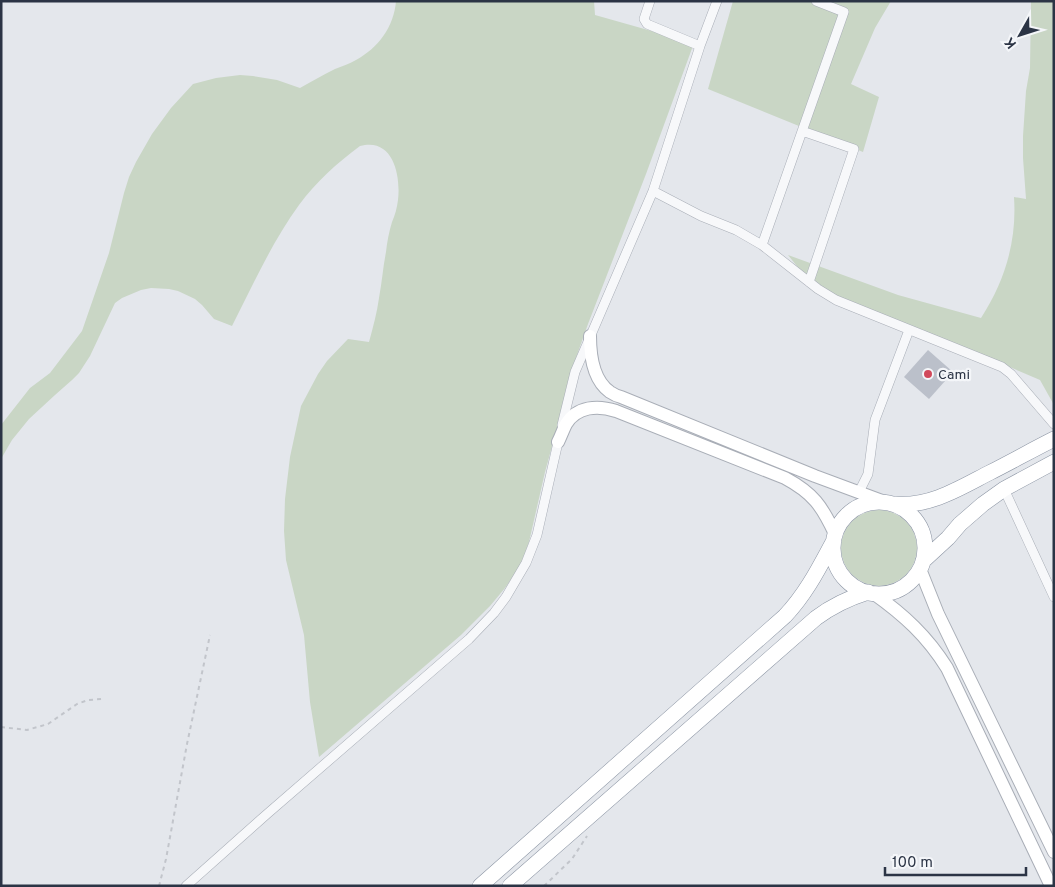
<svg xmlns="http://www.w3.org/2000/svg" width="1055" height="887" viewBox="0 0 1055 887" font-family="Overpass,sans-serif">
	<rect width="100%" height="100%" fill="#e4e7ec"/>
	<path fill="#c9d6c5" d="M396,1h198l1,14 99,28 -48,131 -58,150 -11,31 -32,117 -16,70 -5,14 -6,13 -13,19 -15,18 -29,29 -142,122 -9,-55 -6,-67 -18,-75 -2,-29 1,-32 5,-42 11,-51 17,-32 9,-13 21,-22 21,3c4,-15 8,-29 10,-44 3,-16 4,-31 7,-46 1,-10 3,-20 6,-30 3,-7 5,-14 6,-22 3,-25 -5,-63 -38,-54 -23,17 -44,36 -61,59 -27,37 -46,80 -67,121l-18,-7 -12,-14 -7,-6 -17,-8 -9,-2 -18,-1 -10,2 -19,8 -7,5 -25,53 -11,17 -7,7 -17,15 -26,24 -17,21 -11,19v-34l29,-37 20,-15 32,-42 27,-78 15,-60 5,-16 7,-15 16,-28 19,-26 22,-24 23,-6 24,-3 13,1 24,4 23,8c12,-7 23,-13 35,-19 7,-3 14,-5 21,-9 22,-12 38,-33 40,-59z
		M733,1h158l-16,27 -24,56 28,13 -16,55 -155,-63z
		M1031,1h23v404l-14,-25 -98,-42 -91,-32 -47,-31 -16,-20 110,40 83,23c24,-37 36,-77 33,-121l12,2 -3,-41v-22l3,-45 4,-23z
		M841 548a38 38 0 1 1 76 0a38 38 0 1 1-76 0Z"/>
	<path fill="#bbc0ca" d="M928,350l25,22 -24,27 -25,-22z"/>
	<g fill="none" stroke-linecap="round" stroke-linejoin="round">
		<defs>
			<path id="minor" d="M650,1l-6,18 3,5 53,22
				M802,131l52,18 -45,133
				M653,191l48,25 35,14 26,15 56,44 18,11 166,67 9,7 43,50
				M762,245l82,-233 -28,-11
				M562,425l13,-53 78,-181 47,-145 17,-45
				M1004,489l50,108
				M859,492l9,-18 7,-54 34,-90
				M186,886l81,-72 202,-175 25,-26 12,-16 20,-34 11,-28 22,-97"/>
			<path id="secondary" d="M590,336c0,20 3,44 20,56 3,2 7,4 11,5l194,79 70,26
				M558,442c3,-6 5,-12 8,-18 11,-18 32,-19 50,-13l169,67c28,15 37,28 50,56
				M920,569l18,45 116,238
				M873,593c31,22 54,43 74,75l104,218"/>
			<path id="trunk" d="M833 548a46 46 0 1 1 92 0a46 46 0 1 1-92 0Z
				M895,504c35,3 65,-16 94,-31 22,-11 43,-23 65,-34
				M923,561l25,-23 12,-14 23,-20 21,-15 50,-27
				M480,886l305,-270c21,-22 34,-48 48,-74
				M510,886l306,-268c16,-12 33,-20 52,-26"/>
		</defs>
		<use href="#minor" stroke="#a9aeb7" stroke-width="10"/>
		<use href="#secondary" stroke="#a9aeb7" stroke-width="14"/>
		<use href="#trunk" stroke="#8b94a3" stroke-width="16"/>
		<path stroke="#c2c5cb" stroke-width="2" stroke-dasharray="4 4" stroke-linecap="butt" d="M1,727l26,3 21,-6 29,-20 11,-4 14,-1
			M159,886l7,-27 21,-115 23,-109
			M544,886l28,-27 15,-23"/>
		<use href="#minor" stroke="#f7f8fa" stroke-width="9"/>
		<use href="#secondary" stroke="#fff" stroke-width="12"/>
		<use href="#trunk" stroke="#fff" stroke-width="15"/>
	</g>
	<circle fill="#d1495b" stroke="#f4f6f9" stroke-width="2" cx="928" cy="374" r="5"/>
	<g text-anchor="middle" stroke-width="4.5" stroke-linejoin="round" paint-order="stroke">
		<g font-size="14" fill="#2b3445" stroke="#f4f6f9" text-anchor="start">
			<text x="938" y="379">Cami</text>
		</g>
	</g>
	<rect width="1055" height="887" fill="none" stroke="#2b3445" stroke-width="5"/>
	<g transform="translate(1020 35) rotate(231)" stroke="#f4f6f9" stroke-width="4" paint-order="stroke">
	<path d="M0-4L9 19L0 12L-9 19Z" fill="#2b3445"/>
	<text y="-8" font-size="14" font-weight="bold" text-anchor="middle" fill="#2b3445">K</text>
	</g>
	<path d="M885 867v8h141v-8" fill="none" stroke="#2b3445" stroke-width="2.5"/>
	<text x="892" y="867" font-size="15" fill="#2b3445" stroke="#f4f6f9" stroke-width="4" paint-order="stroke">100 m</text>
</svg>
